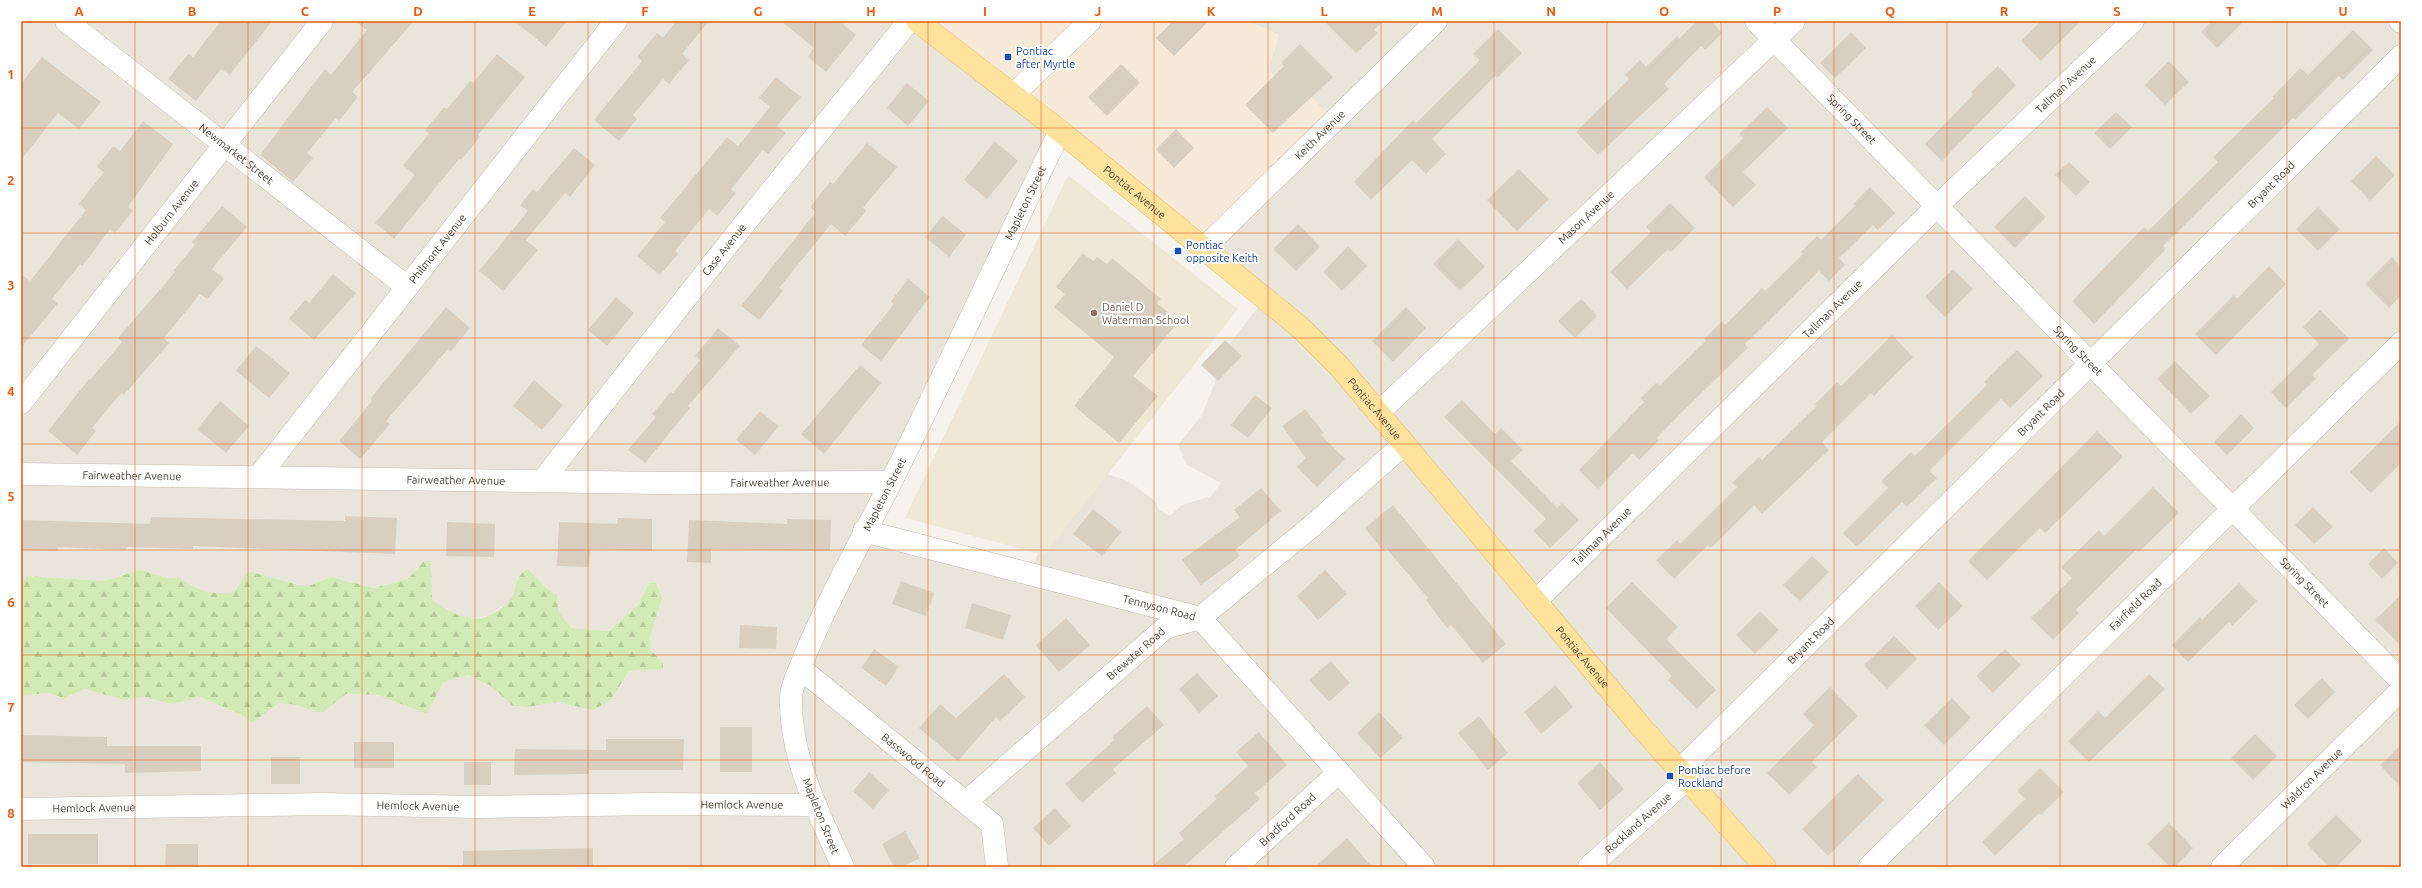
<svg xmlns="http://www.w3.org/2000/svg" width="2422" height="888" viewBox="0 0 2422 888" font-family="Ubuntu,sans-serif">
	<defs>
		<pattern id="forest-firs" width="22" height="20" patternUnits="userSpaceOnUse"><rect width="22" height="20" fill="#d2eab5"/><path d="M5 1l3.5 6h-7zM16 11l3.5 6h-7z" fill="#b6ca9c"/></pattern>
	</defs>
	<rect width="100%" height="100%" fill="#f6f3ec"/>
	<path fill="#eae5da" d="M21,21h896l139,108 -187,398 161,47 39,-101 19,-5 40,13 27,20 4,9 11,6 12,-11 29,-9 10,-13 -34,-18 -9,-20 24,-30 29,-73 31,-40 -56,-53 95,-162 -31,-14v-10l9,-28 -31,-14h1153v846h-2380v-171l26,-3 17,5 21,-9 39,11 21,-3 26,7 29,-7 40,17 12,9 27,-20 12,1 31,9 24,-19 32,1 49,19 16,-33 25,-6 23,11 22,20 14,1 30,-5 36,8 17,-9 19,-30 34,-2v-6l-13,-14v-12l12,-39 -13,-15 -10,21 -30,27 -38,-3 -12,-16 -2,-17 -11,-7 -19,-20 -8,9 -8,23 -22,16 -22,3 -23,-10 -12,-10 -2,-38h-6l-16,18 -34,9 -44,-11 -18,8h-13l-51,-14 -14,21 -15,2 -25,-5 -16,-12 -10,1 -28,-8 -36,11 -77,-5 -6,7z"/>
	<path fill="#f7ead8" d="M917,21h331l31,14 -9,28v10l31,14 27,27 -122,135z"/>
	<path fill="#efe8d6" d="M1068,175l170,134 -194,246 -139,-37z"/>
	<path fill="url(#forest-firs)" d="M424,561h7l1,38c27,21 51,30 78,1 5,-5 5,-16 9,-23 2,-3 5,-6 8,-9l19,20 11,7 2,17 12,16 38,3 30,-27 10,-21h7l6,15 -12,39v12l13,14v6l-34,2 -19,30 -17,9 -36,-8 -30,5 -14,-1 -22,-20 -23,-11 -25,7 -16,32 -49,-19 -32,-1 -24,19 -31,-9 -12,-1 -27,20 -12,-9 -40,-17 -29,7 -26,-7 -21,3 -39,-11 -21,9 -17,-5 -26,3v-113l6,-7 77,5 36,-11 28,8 10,-1c18,13 34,19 56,15l14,-21 51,14h13l18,-8 44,11 34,-9z"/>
	<path fill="#d8cfc1" d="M221,21h51l-42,54 -9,-6 -25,32 -28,-22 20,-25 5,3z
		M355,21h59l-62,71 6,5 -19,24 -3,-3 -29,35 6,5 -20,24 -33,-27 65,-86 6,6 36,-45z
		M515,21h52l-21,26z
		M676,21h33l-27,33 7,6 -20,24 -6,-5 -30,36 4,4 -18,22 -25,-21 48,-59 -5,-4 20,-24 6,5z
		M781,21h58l17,14 -30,37 -18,-15 6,-9z
		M1173,21h36l-35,35 -18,-18z
		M1324,21h59l-9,9 4,3 -22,20z
		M1697,21h14l11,12 -17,17 -4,-4 -37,38 5,5 -71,66 -22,-23 53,-53 -4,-4 15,-15 6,7 31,-31 2,3z
		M2041,21h40l-40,40 -20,-20z
		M2212,21h32l-27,27 -16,-16z
		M1498,29l24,24 -25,25 -2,-2 -63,63 14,15 -20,20 -14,-14 -41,40 -17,-18 59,-62 3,3 64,-63 -7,-6z
		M2353,30l20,20 -30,30 -4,-4 -44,44 -2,-2 -130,128 3,3 -72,75 -22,-23 72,-74 4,4 70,-69 -5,-5 61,-59 -2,-1 28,-29 8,7z
		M1851,32l15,16 -31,30 -15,-15z
		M1300,44l33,33 -60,56 -28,-28 39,-39 -3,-3z
		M497,54l28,23 -47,58 2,2 -19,23 -2,-1 -65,80 -19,-16 40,-48 -12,-10 26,-31 -4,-4 19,-23 3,2 23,-28 3,2z
		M42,57l59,45 -22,27 -21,-16 -37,47v-76z
		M2169,61l20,21 -24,23 -20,-20z
		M1121,64l19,19 -33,33 -19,-19z
		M1998,66l18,19 -74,76 -17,-17 48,-49 -2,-3z
		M776,77l25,20 -24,29 9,7 -18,21 -5,-4 -32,39 5,4 -19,23 -8,-7 -34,42 3,3 -18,21 -23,-19 28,-34 -5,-4 67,-81 11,9 32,-39 -11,-9z
		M907,83l22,18 -21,25 -21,-18z
		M1767,107l21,21 -45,44 13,13 -23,22 -29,-30 39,-39 -4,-4z
		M2116,112l16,15 -22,22 -16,-16z
		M143,121l30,23 -45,63 5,4 -18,22 -5,-4 -28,37 -2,-2 -28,35 6,4 -37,45v-74l9,7 56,-71 -7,-6 25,-32 -7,-5 16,-21 7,5z
		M1176,129l18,19 -20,20 -18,-19z
		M995,141l23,20 -31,38 -23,-19z
		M867,143l30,24 -34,41 3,3 -21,25 -14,-12 -52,64 4,3 -24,29 -18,-14 75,-94 -6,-5 20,-25 3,2z
		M574,148l21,17 -25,32 -5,-4 -39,47 12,10 -35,41 -24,-20 49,-60 -8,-6 13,-16 4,3z
		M2376,156l19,19 -25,26 -19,-20z
		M2069,162l21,20 -14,14 -21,-21z
		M1519,169l30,30 -32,32 -30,-31z
		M1870,187l25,26 -17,17 -5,-5 -34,33 6,7 -16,16 -10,-10 -74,73 3,4 -64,62 -27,28 2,2 -20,20 -6,-7 -35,36 -19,-19 65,-68 -3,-4 16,-16 3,3 46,-44 -2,-2 18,-18 3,4 37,-37 3,3 38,-37 -2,-2 16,-16 4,4 34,-34 -2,-2z
		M2025,196l21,21 -31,31 -21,-21z
		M1670,203l25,25 -24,24 -3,-3 -41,40 -17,-17 41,-40 -5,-5z
		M222,206l25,21 -35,42 12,10 -17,20 -7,-5 -36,44 5,5 -45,52 -3,-2 -29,35 4,3 -19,24 -29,-24 41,-52 1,1 32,-38 -4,-4 57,-66 -2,-1 22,-26 -3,-3z
		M2318,207l22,22 -22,22 -22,-22z
		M943,216l23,19 -17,22 -24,-20z
		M1298,224l22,23 -24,24 -23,-22z
		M1458,239l27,28 -25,24 -27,-27z
		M1348,246l19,20 -25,25 -19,-19z
		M1083,253l10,8 4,-4 10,7 5,-6 49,41 -4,4 11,9 -4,5 11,9 -42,50 25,20 -39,47 -45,-37 40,-49 -60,-50 11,-13 -9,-7z
		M2392,257l9,10v28l-12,13 -24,-24z
		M2269,266l17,18 -70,71 -21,-21 39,-39 3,4z
		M1953,269l20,20 -28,28 -20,-20z
		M333,274l23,19 -42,47 -25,-21 16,-19 4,3z
		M908,279l22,18 -49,64 -20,-16 33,-41 -3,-3z
		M616,297l18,16 -27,33 -19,-16z
		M1581,299l16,17 -22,22 -17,-17z
		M446,307l24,21 -19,23 -3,-2 -62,72 4,3 -30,35 -21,-18 33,-40 -2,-2z
		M1406,307l20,21 -33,34 -21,-21z
		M2320,310l29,29 -37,36 4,4 -30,29 -15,-16 48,-48 -16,-17z
		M718,328l22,18 -52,60 2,2 -45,55 -17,-13 28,-33 -4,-3 19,-22 2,1 27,-33 -5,-4z
		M1892,335l21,22 -39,39 -3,-3 -49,49 7,8 -67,64 -8,-9 -43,43 -3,-3 -34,34 -18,-19 21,-20 3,4 57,-57 -5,-4 27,-26 3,3 55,-54 -2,-2 22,-22 4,4z
		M1225,340l17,16 -24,25 -17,-16z
		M256,346l34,27 -21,25 -33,-27z
		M2017,350l26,26 -33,32 -9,-9 -72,72 8,7 -30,29 -5,-5 -45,45 -14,-14 45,-45 -7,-7 30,-29 4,4 72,-71 -3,-3z
		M2175,361l35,35 -19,18 -34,-35z
		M860,365l21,18 -57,71 -23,-20z
		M534,380l29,25 -21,25 -29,-24z
		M1255,395l17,13 -24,30 -17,-13z
		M1462,400l33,34 6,-6 22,22 -12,11 46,47 5,-5 17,17 -29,28 -17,-17 13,-12 -102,-102z
		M220,401l29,25 -23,27 -29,-24z
		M1305,409l19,24 -3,2 24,24 -28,28 -20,-20 9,-9 -24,-32z
		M760,411l19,15 -24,29 -19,-15z
		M2241,414l13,14 -27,27 -13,-13z
		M2401,421v42l-30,30 -21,-21z
		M2097,431l26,26 -78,76 -5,-5 -53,52 -19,-19z
		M2153,487l26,26 -40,39 -2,-3 -61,61 3,3 -26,27 -22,-22 41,-40 -11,-11 38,-37 5,6z
		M1261,488l20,23 -46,39 5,6 -39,29 -19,-25 58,-43 -6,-7z
		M1393,505l113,139 -23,19 -32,-38 -4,3 -21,-28 2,-2 -42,-50 -3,3 -18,-23z
		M2313,507l20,20 -19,17 -19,-19z
		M1093,509l28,23 -19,24 -29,-22z
		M345,516l52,2 -2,36 -202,-8v3l-67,-2v3l-68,-3v4l-37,-1v-30l129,4 1,-7 194,4z
		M618,518l34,1v32l-62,-2 -1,18 -32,-1 2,-44 58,2z
		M787,519l44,1 -1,31 -119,-2v14l-24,-1 2,-42 98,4z
		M447,522l48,2 -1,33 -48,-1z
		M2384,548l14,15 -16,16 -14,-15z
		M1812,556l17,16 -29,29 -17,-16z
		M1325,570l22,24 -29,26 -21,-24z
		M901,581l33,12 -8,23 -34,-12z
		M1632,582l46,45 -12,12 50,51 -19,19 -29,-29 4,-4 -66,-68z
		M1939,582l24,24 -25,24 -23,-24z
		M2239,583l18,18 -25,25 -3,-4 -41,40 -16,-17 28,-28 2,3z
		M2401,595v51l-26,-26z
		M972,603l39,12 -8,25 -38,-12z
		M1760,611l19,19 -24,24 -19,-19z
		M1066,618l24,27 -31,27 -23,-27z
		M740,625l37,2 -1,22 -37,-1z
		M1894,636l23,23 -30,30 -23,-24z
		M874,649l25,18 -13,19 -25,-18z
		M2005,649l16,16 -28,28 -17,-17z
		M1331,661l19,22 -21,19 -20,-22z
		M1197,673l21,23 -19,17 -20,-24z
		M1004,674l21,23 -25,24 -4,-4 -38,44 -39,-33 21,-24 16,14z
		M2149,674l16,15 -76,73 -21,-21 30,-30 7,7z
		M2322,678l13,14 -27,27 -14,-14z
		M1556,685l17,22 -32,27 -17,-22z
		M1830,687l28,29 -46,46 5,5 -28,28 -22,-22 47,-48 -11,-11z
		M1952,698l19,20 -27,27 -20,-20z
		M1147,706l17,19 -51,44 3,4 -34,30 -17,-19 50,-44 -3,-3z
		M1379,712l24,26 -23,20 -23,-25z
		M1479,716l29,37 -20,17 -30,-37z
		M720,727h32v45h-32z
		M1259,732l28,33 -32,28 5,6 -77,68h-32l33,-28 -5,-6 38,-34 -2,-3 33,-30 -12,-14z
		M2255,734l22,22 -24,24 -22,-22z
		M21,735l86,2v9h94v25l-76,2v-9l-104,-2z
		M606,739h78l-1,31h-94v4l-75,1 1,-26 91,1z
		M354,742h40v26h-40z
		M2401,745v42l-21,-22z
		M271,757h29v27h-29z
		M464,762h27v23h-27z
		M1600,762l24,27 -24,21 -23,-27z
		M2040,768l24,24 -23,23 -2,-2 -44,43 -13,-14 43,-43 -8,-8z
		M869,772l20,18 -16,19 -20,-18z
		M1858,774l26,26 -56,56 -26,-27z
		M1055,808l16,18 -22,20 -16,-18z
		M2336,815l26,26 -26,26h-7l-22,-23z
		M2169,823l24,25 -18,19h-5l-23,-23z
		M905,831l15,27 -18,9h-8l-12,-23z
		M28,834h70v30h-70z
		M1347,838l25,29h-57z
		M166,844h32v23h-33z
		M593,848v19h-130v-16z"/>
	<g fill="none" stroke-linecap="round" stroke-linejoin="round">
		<defs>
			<g id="minor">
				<path id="s1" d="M66,21l341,266"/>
				<path id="s2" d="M1756,21l645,660"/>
				<path d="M2400,21l1,1"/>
				<path d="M1013,95l77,-74"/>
				<path id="s3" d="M1204,248l232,-227"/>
				<path id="s4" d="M21,403l301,-382"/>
				<path id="s5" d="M1378,413l416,-392"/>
				<path id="s6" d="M21,474l641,9 228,-1"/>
				<path id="s7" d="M259,476l357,-455"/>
				<path id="s8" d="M543,480l186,-237 180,-222"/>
				<path id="s9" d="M864,531l336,87 224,249"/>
				<path id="s10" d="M1536,601l401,-395 196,-185"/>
				<path id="s11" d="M800,668l192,156 5,43"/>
				<path id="s12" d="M1680,770l721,-714"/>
				<path id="s13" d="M967,801l198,-173 35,-10 112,-92 92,-82"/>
				<path id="s14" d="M21,809l302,-5 155,3 173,-3 164,1"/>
				<path id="s15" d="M843,867c-24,-53 -53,-109 -52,-169 0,-13 8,-26 12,-38 25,-61 58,-119 88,-178 58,-116 112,-234 169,-351"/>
				<path id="s16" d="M1236,867l103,-95"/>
				<path id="s17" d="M1589,867l98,-88"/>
				<path id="s18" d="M1869,867l532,-524"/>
				<path id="s19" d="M2222,867l179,-177"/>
			</g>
			<g id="major">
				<path id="s20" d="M917,21l143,110 242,198 37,37 303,362 123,139"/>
			</g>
		</defs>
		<use href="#minor" stroke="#c2bbae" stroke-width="23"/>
		<use href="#major" stroke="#e6c16a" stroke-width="23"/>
		<use href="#minor" stroke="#fff" stroke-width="22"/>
		<use href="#major" stroke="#ffe39c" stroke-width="22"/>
	</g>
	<path fill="none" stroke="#e8590c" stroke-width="1" stroke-opacity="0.55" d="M135,21v846M248,21v846M362,21v846M475,21v846M588,21v846M701,21v846M815,21v846M928,21v846M1041,21v846M1154,21v846M1268,21v846M1381,21v846M1494,21v846M1607,21v846M1721,21v846M1834,21v846M1947,21v846M2060,21v846M2174,21v846M2287,21v846M21,128h2380M21,233h2380M21,338h2380M21,444h2380M21,550h2380M21,655h2380M21,760h2380"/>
	<g fill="#1a4fb4" stroke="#fff" stroke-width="1.5">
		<rect x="1004" y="53" width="8" height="8" rx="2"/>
		<rect x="1174" y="247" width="8" height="8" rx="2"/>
		<rect x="1666" y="772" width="8" height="8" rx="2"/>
	</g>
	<circle fill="#8d6e63" stroke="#fff" stroke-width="1.5" cx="1094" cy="313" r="4"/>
	<g text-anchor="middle" stroke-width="4" stroke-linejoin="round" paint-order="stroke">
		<g font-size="11" fill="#164399" stroke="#fff" text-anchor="start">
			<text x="1016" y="55">Pontiac<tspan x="1016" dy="13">after Myrtle</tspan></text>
			<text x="1186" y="249">Pontiac<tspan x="1186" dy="13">opposite Keith</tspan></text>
			<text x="1678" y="774">Pontiac before<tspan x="1678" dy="13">Rockland</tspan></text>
		</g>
		<g font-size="11" fill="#4b4439" stroke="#fff">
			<text dy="4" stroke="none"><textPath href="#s10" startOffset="740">Tallman Avenue</textPath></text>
			<text dy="4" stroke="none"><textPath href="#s2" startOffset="137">Spring Street</textPath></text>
			<text dy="4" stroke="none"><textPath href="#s3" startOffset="162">Keith Avenue</textPath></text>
			<text dy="4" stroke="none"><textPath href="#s1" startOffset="216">Newmarket Street</textPath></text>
			<text dy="4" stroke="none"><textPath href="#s12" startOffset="832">Bryant Road</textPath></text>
			<text dy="4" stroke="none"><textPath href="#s20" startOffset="277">Pontiac Avenue</textPath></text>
			<text dy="4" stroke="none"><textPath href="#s15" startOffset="727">Mapleton Street</textPath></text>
			<text dy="4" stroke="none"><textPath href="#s4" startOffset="243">Holburn Avenue</textPath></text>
			<text dy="4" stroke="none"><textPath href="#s5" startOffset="286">Mason Avenue</textPath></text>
			<text dy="4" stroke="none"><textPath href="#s7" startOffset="289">Philmont Avenue</textPath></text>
			<text dy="4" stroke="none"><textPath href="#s8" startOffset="293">Case Avenue</textPath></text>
			<text dy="4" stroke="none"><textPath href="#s10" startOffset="416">Tallman Avenue</textPath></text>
			<text dy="4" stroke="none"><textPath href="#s2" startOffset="461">Spring Street</textPath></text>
			<text dy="4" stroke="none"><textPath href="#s20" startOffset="601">Pontiac Avenue</textPath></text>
			<text dy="4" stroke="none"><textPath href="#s12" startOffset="508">Bryant Road</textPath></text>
			<text dy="4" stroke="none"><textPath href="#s6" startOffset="111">Fairweather Avenue</textPath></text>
			<text dy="4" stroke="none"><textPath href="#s6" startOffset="435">Fairweather Avenue</textPath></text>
			<text dy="4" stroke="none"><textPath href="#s6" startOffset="759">Fairweather Avenue</textPath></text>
			<text dy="4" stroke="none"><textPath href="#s15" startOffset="403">Mapleton Street</textPath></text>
			<text dy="4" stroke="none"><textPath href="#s10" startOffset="92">Tallman Avenue</textPath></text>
			<text dy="4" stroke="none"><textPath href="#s2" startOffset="785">Spring Street</textPath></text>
			<text dy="4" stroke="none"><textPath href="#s18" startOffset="374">Fairfield Road</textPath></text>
			<text dy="4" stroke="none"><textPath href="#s9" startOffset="305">Tennyson Road</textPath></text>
			<text dy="4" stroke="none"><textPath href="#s12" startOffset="184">Bryant Road</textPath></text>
			<text dy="4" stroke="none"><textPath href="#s13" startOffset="224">Brewster Road</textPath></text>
			<text dy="4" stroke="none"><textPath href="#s20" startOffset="925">Pontiac Avenue</textPath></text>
			<text dy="4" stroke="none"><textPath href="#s11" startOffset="146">Basswood Road</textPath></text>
			<text dy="4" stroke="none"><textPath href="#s19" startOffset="126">Waldron Avenue</textPath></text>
			<text dy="4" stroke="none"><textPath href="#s14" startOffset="721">Hemlock Avenue</textPath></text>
			<text dy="4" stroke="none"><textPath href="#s14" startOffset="397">Hemlock Avenue</textPath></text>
			<text dy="4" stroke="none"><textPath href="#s14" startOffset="73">Hemlock Avenue</textPath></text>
			<text transform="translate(821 816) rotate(68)" y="4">Mapleton Street</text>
			<text dy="4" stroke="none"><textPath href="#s16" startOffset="70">Bradford Road</textPath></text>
			<text dy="4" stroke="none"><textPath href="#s17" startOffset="66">Rockland Avenue</textPath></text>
		</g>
		<g font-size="11" fill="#785e54" stroke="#fff" text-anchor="start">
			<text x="1102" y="311">Daniel D<tspan x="1102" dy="13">Waterman School</tspan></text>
		</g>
	</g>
	<rect width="2422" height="888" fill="none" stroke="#ffffff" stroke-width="44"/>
	<rect x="22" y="22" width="2378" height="844" fill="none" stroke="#e8590c" stroke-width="1.5"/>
	<g font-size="13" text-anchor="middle" font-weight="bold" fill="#e8590c">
		<text x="79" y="16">A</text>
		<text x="192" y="16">B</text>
		<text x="305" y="16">C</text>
		<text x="418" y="16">D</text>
		<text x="532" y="16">E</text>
		<text x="645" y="16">F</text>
		<text x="758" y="16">G</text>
		<text x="871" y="16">H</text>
		<text x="985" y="16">I</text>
		<text x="1098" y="16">J</text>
		<text x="1211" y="16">K</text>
		<text x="1324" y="16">L</text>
		<text x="1437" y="16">M</text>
		<text x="1551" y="16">N</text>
		<text x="1664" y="16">O</text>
		<text x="1777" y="16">P</text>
		<text x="1890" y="16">Q</text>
		<text x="2004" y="16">R</text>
		<text x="2117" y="16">S</text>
		<text x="2230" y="16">T</text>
		<text x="2343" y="16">U</text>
		<text x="11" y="79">1</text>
		<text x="11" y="185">2</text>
		<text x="11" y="290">3</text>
		<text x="11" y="396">4</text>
		<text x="11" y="501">5</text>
		<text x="11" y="607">6</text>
		<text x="11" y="712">7</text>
		<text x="11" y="818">8</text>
	</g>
</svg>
